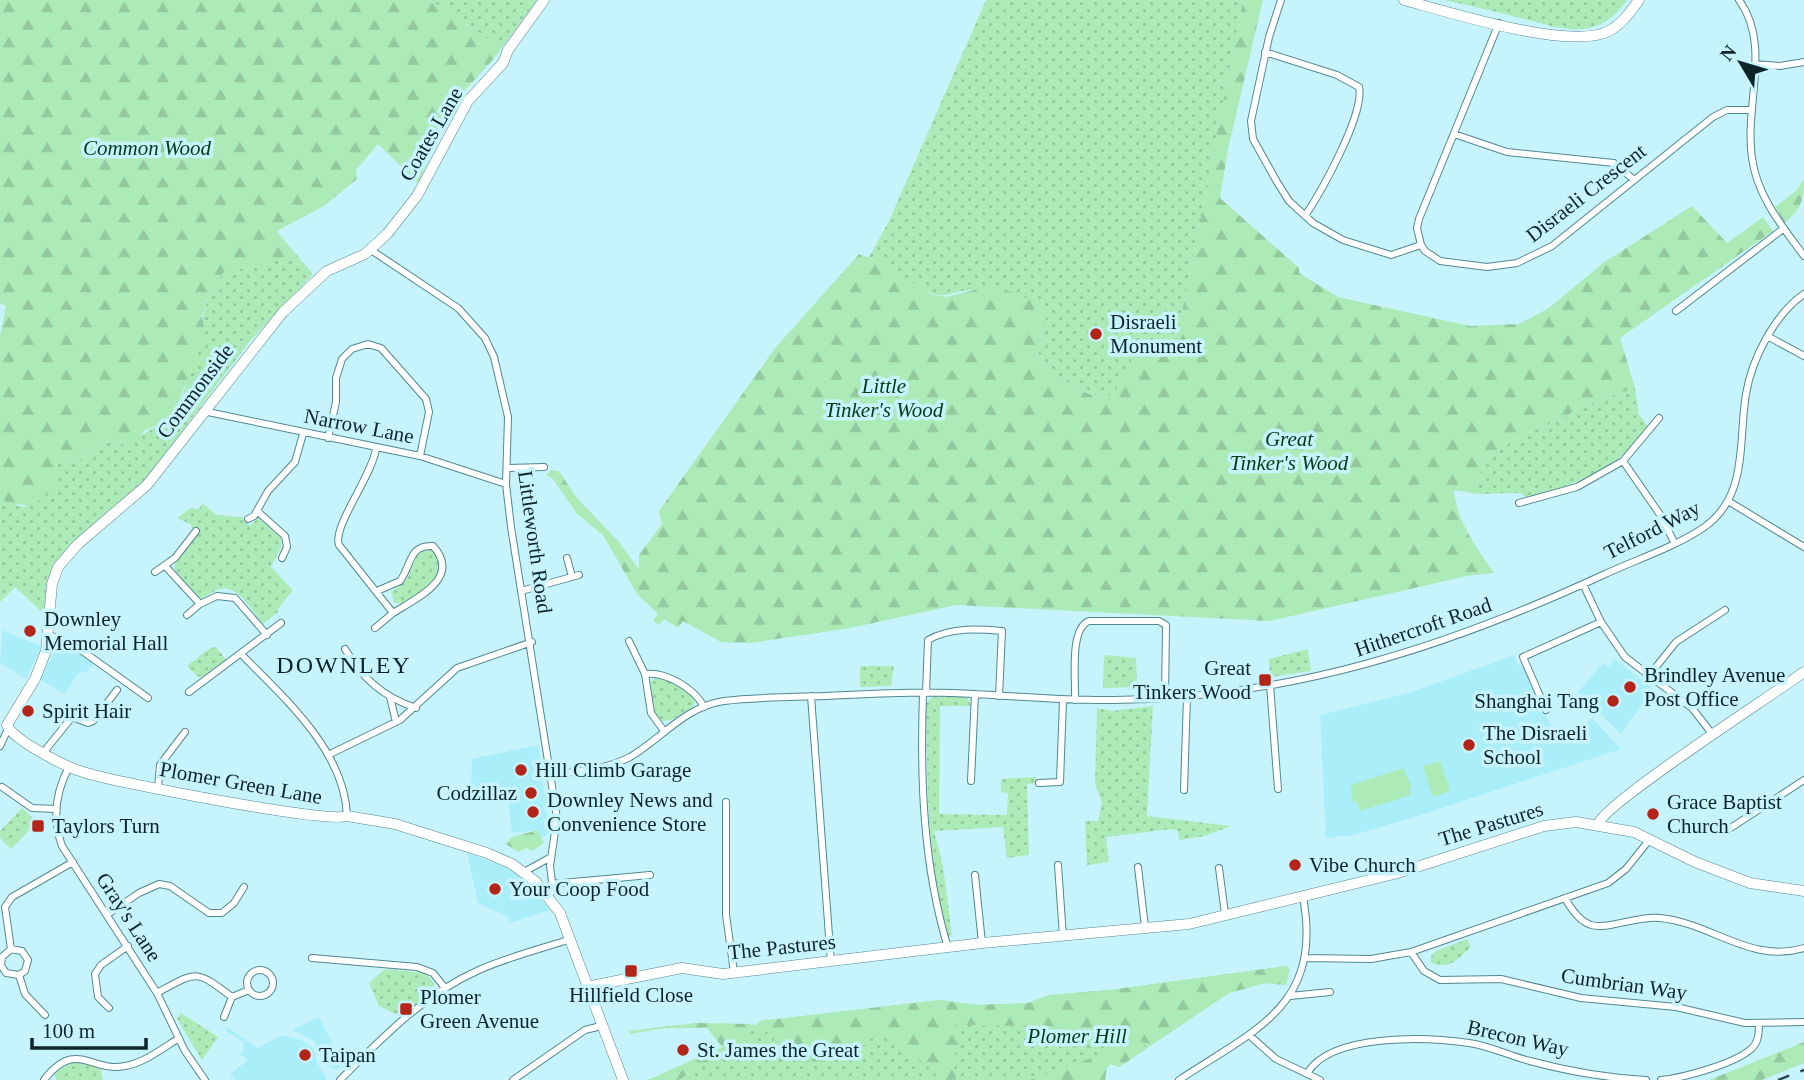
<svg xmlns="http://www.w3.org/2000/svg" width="1804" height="1080" viewBox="0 0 1804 1080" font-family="'Times New Roman',serif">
	<defs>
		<pattern id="grass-dots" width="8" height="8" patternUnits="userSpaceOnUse" patternTransform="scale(1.75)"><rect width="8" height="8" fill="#aceab7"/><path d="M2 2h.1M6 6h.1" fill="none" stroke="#93c99d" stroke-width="1.8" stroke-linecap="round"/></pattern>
		<pattern id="forest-firs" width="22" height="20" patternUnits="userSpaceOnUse" patternTransform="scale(1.75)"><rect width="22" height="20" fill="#aceab7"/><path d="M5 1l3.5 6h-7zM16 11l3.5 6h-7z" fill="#93c99d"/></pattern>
	</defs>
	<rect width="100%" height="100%" fill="#c7f4fc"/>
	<path fill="#aaeefa" d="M2,630l40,16 -16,33 -26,-16z
		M59,642l37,20 -10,10 -7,1 -15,21 -24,-15z
		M1515,655l3,10 5,-1 34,76 22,-9 13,-13 29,31 -206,68 -62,18 -27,3 -6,-123 88,-22z
		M1615,659l38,30 -32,45 -43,-42 25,-29 5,4z
		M538,745l12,87 -7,6 -5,-8 -26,3 -5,-43 -36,4 1,-35z
		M467,853l39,14 16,11 28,32 -40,13 -2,-6 -30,-14z
		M319,1017l24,48 -7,5 -10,-5 -12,-24 -22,-11z
		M227,1027l31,21 24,-13 20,5 12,9 3,13 10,18h-91l-6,-6 18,-14 -8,-6 4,-7 -1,-5 -18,-12z"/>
	<path fill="url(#grass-dots)" d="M425,0h112l-36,49 -50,-38z
		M986,0h257l-65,333 -33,10 -30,52c-33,6 -52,-17 -77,-35l3,-27 9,-25c-23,-9 -54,-18 -79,-18 -14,0 -23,8 -37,4 -23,-5 -42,-29 -65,-37l20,-36z
		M1444,0h183c-32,46 -69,27 -114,16 -23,-6 -46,-11 -69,-16z
		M294,252l19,22 -63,67 -102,135 -89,82 -9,18 -7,37 -28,-26 -15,15v-102l24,7 31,-33 2,-11c31,0 29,-10 50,-24l18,6 39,-23 19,-26 26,-103 14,-20z
		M1635,388l4,27 9,11c-28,44 -74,59 -121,72l-7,-5 -41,1 -3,-10 11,-27 35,-22 38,-15 20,-13z
		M202,503l15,12 25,2 8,9 8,-8 23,20v9l-10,20 22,23 -15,19 1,2 -16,13c-10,-12 -25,-40 -43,-35 -8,2 -13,7 -20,10l-26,-30 3,-10 20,-24 -7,-11 -13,-6 14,-10 8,1z
		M430,547l10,11 -1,21 -35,24h-10l-3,-11 16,-13 12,-29z
		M216,647l11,14 -19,14 -10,2 -11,-11 23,-18z
		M1308,649l3,22 -41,6 -1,-18z
		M1104,655l32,3 1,29 -34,1z
		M860,666h34l-3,20 -31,1z
		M656,676l36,17 4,5 -3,9 -22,13 -8,1 -7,-6 -7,-31z
		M934,696l33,1 4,9h-31l-1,108 68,1 1,-22 -7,-1v-13l35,-2v6l-9,1 2,71 -22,3 -4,-31 -69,4 9,35 9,69 -4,1c-22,-78 -20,-146 -22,-225v-8z
		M1153,706l-6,110 84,10 -26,10 -26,4 -1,-9 -7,-2 -65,8 3,25 -22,3 -2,-44h13l4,-18 -7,-20 2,-75 14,3z
		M22,808l15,14 -26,27 -11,-11v-7z
		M1467,939l4,8c-13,12 -21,23 -40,16v-7l5,-5z
		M1286,966l4,3 -4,16 -21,-2 -36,10 -110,74 -8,-3 -4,3 -2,13h-457l80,-35 -11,-22 39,2 4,-4 180,-21 37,5 51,-2 21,-8 61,-5z
		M385,969l41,4 9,12 -3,7 -32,24 -21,-10 -10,-23z
		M181,1013l37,24 -16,23 -25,-41z
		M81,1061l19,7 3,12h-47l-2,-7 18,-11z"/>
	<path fill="url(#forest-firs)" d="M0,0h425l26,11 50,38c-14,20 -32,35 -47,54 -18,22 -25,54 -35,81l-41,-40 -22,26 1,9 -33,27 -47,25 17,21 -14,8 -57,13 -14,20 -7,24 3,18 -29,74 -12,13 -20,9 -9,12 -10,2 -18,-6c-21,14 -20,24 -49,24l-3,11 3,13c-24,19 -29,22 -58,13v-164l6,-30 -6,-3z
		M1243,0h20l-35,149 -8,49 79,70v5l39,24 132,29 49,-2 30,-16 54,-45 89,-57 35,37 36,-26 10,14 -153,107 15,50 -55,19 -20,13 -38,15 -35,22 -11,27 3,10 -25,-4c3,33 22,56 40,83l-27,3 -197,45 -314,-16 -106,23 -100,15 -29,-1 -38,-21 -5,7 -14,-9 -5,6 -6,-4 5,-7 -21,-20 -34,-59 -26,-21 -24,-35 -7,-4 5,-5 8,1 17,26 43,45 20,27v-14l23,-31 -3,-13 116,-163 84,-94 23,8 48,32 16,3 49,-12 55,23 -9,25 -3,27c25,18 44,41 76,35l17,-35 14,-17 33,-10z
		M1804,179c0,21 -3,30 -19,44l-10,-16 21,-16z
		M538,830l6,13 -12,8 -6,-3 -7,4 -14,-8 7,-7z
		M1286,966l4,3 -4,16 -21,-2 -36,10 -77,51 -101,-18 -96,-1 8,12 -10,22 3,21h-14l-18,-17 -46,-30 -7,6h-9v6l8,2c-10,14 -65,18 -81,11 -9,-3 -12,-7 -16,-15l2,-8 -18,-6 -1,-4 4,-4 180,-21 37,5 51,-2 21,-8 61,-5z
		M695,1023l55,1 -3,16 -18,5 7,16h-6l-4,-8 -48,27h-30l74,-33 -15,-19h-42l-35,6 -1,-3z
		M1114,1041l35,6 -30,20 -8,-3 -4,3 -2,13h-75l72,-26z
		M1804,1042v21l-42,17h-53z"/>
	<path fill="#aceab7" d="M1440,761l10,30 -17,6 -10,-31z
		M1403,768l9,19 -3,1 2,7 -51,16 -3,-9 -4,1 -2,-18z"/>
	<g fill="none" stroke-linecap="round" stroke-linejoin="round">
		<defs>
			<path id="street" d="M1281,0l-12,37 -18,84 2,18 24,43 12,19 24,22 30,17 48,15 30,-10
				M1739,0c33,45 5,106 13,158 5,38 30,68 52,98
				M1499,23l-80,196 -2,9 4,17 4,6 15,10 47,6 30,-4 35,-17 161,-129 14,-7h25
				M1265,52l72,23 22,12c6,27 -38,105 -54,129
				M1755,64l25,2 24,-4
				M1454,134l53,18 107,11 19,16
				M371,250l87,58 27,30 9,19 14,60 -2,67 5,43 46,291 -7,48 3,24 -5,6
				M1676,311l107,-82
				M1769,337l35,19
				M203,411l217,45 86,28
				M1659,418l-36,43 38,55 13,26
				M328,438l8,-36v-24l6,-19 10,-10 16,-5 13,4 45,51 3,13 -9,44
				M376,449c-4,27 -44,78 -37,96l54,68c24,-15 69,-35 40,-67 -25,-1 -21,19 -33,35l-23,10
				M507,468l37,-1
				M1728,501l76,46
				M1519,503l58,-16 46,-26
				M257,511l28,25 2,11 -5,11
				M248,519l6,-3 14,-25 27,-29 8,-28
				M567,558l5,19
				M166,567l34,37 17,-8 18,2 32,37
				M155,572l20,-14 21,-27
				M1583,584l18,38 24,35 67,51 21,27
				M521,591l58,-16
				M187,615l13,-11
				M375,628l18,-15
				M50,635l31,15 67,48
				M629,641l16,33
				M345,649c17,29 38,48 71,59
				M242,655c42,43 103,96 105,161
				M1648,677l28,-35 49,-32
				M1270,685l8,104
				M189,692l92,-69
				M923,693c-3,86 0,172 25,255
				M926,693l2,-53c23,-13 49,-11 74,-9l-3,65
				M811,696l20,266
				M390,697l6,25
				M1075,700c1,-20 -6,-71 14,-79h70l7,4 -1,73
				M1546,710l-23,-53 78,-35
				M664,731l-13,-18 -6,-39c21,-3 50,15 59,33
				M0,746l8,-17
				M43,753l29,-36 16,6 5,-2 24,-31
				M328,755l72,-35 57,-52 75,-26
				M69,767c-14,26 -17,51 -7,79l95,147 28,58 20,29
				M551,775c27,-4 54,-5 79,-18 31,-18 56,-51 94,-56 34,-4 69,-4 103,-5 41,-2 84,-5 125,-3 54,2 108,8 162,7 175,-2 331,-52 489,-125 32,-15 70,-27 100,-47 46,-31 35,-87 43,-134 6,-36 29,-80 58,-100
				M971,781l4,-87
				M1039,783l21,-1 3,-82
				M2,787l30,21 24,1
				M158,788l2,-23 25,-33
				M1184,790l3,-93
				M726,802v113l8,57
				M1726,831l78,-51
				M1058,865l5,72
				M1138,867l7,60
				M1219,868l6,46
				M524,872l27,-15
				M975,875l7,68
				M551,884l99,-9
				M1565,898c6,11 14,23 26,27 18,5 48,-10 69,-7 52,5 90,46 144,30
				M108,914l31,-21 20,-9 11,2 39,27h13l12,-10 10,-16
				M11,949l-9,8 -1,8 5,8 13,2
				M1411,952l13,19 16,9 61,-1 80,19 95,9 69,16 59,-1
				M312,958l105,9 16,6 12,15
				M1306,958l65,1 40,-7 197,-69 18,-14 24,-30
				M247 983a13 13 0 1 1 26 0a13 13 0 1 1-26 0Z
				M157,993c40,-22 38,-24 75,4l17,-7
				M1290,996l40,-4
				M109,1008l-11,-11 -3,-23 6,-9 27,-19
				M45,1015l-20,-21 -6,-19 6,-4 3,-11 -6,-9 -11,-2 -6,-42 7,-10 61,-35
				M224,1017l8,-20
				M1249,1035l27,24 44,21
				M1308,1072c25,-39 119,-35 161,-29 21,3 41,13 61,18 37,10 78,17 116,19
				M44,1080c32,-42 47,-7 81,-14 19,-3 38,-18 54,-28
				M340,1080c42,-42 84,-86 139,-110 29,-13 61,-21 92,-31
				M513,1080l72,-50 16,-4
				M1179,1080c77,-51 144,-74 124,-183
				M1661,1080c22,-2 73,-16 90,-31 8,-7 8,-17 8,-26"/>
			<path id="secondary" d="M544,0l-36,50 -5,13 -35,38 -51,95 -30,38 -22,20 -38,17 -44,41 -136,173 -69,59 -20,23 -6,17 -6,67 -11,28 -28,46c6,15 59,42 76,47 29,10 248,52 264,44l48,8 92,29 25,11 24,18 24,31 63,167
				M1404,0c44,12 167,51 205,31 13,-7 22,-20 30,-31
				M1599,823c6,-20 175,-129 205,-151
				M586,987l96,-19 41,6 259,-31 207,-19 209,-51 146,-47 32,-4 58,10 61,30 55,21 54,8"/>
		</defs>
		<use href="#street" stroke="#518891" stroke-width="8"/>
		<use href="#secondary" stroke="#518891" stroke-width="11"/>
		<use href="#street" stroke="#fff" stroke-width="6"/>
		<use href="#secondary" stroke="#fff" stroke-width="10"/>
		<path stroke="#2b474b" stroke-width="2.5" stroke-dasharray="12 12" stroke-linecap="butt" d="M1778,1080l26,-10"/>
	</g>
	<g fill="#b32419" stroke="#c7f4fc" stroke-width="2.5">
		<circle cx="1096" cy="334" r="7"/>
		<circle cx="30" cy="631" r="7"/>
		<rect x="1258" y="673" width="14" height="14" rx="3.5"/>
		<circle cx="1630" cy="687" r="7"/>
		<circle cx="1613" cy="701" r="7"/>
		<circle cx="28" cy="711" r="7"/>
		<circle cx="1469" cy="745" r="7"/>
		<circle cx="521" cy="770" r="7"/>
		<circle cx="531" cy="793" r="7"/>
		<circle cx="533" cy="812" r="7"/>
		<circle cx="1653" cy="814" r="7"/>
		<rect x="31" y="819" width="14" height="14" rx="3.5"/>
		<circle cx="1295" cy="865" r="7"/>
		<circle cx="495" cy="889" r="7"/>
		<rect x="624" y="964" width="14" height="14" rx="3.5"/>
		<rect x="399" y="1002" width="14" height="14" rx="3.5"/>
		<circle cx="683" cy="1050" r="7"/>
		<circle cx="305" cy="1055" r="7"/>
	</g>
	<g text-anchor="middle" stroke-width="7" stroke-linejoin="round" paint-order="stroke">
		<g font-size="21" fill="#0d2528" stroke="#c7f4fc">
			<text transform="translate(431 134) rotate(-60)" y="7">Coates Lane</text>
			<text transform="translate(1586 193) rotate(-38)" y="7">Disraeli Crescent</text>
			<text transform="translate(195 391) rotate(-53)" y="7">Commonside</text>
			<text transform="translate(359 426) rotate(11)" y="7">Narrow Lane</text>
			<text transform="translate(1652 530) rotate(-27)" y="7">Telford Way</text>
			<text transform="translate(535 542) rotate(82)" y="7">Littleworth Road</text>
			<text transform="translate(1423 627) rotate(-19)" y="7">Hithercroft Road</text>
			<text transform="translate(241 783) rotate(10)" y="7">Plomer Green Lane</text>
			<text transform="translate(1491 824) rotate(-17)" y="7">The Pastures</text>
			<text transform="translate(129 917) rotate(57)" y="7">Gray's Lane</text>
			<text transform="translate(782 947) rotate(-6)" y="7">The Pastures</text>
			<text transform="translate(1624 984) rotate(8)" y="7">Cumbrian Way</text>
			<text transform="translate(1518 1038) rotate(13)" y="7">Brecon Way</text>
		</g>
		<g font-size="21" font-style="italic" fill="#013c17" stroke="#c7f4fc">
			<text x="147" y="155">Common Wood</text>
			<text x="884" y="393">Little<tspan x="884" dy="24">Tinker's Wood</tspan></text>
			<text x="1289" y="446">Great<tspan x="1289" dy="24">Tinker's Wood</tspan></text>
			<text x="1077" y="1043">Plomer Hill</text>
		</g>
		<g font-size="21" fill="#0d2528" stroke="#c7f4fc" text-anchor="start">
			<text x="1110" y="329">Disraeli<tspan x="1110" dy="24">Monument</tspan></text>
			<text x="44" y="626">Downley<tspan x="44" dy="24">Memorial Hall</tspan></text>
			<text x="1251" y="675" text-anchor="end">Great<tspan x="1251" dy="24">Tinkers Wood</tspan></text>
			<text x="1644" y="682">Brindley Avenue<tspan x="1644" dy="24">Post Office</tspan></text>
			<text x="1599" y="708" text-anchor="end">Shanghai Tang</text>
			<text x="42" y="718">Spirit Hair</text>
			<text x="1483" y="740">The Disraeli<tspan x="1483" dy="24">School</tspan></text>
			<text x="535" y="777">Hill Climb Garage</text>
			<text x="517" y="800" text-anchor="end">Codzillaz</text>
			<text x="547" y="807">Downley News and<tspan x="547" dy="24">Convenience Store</tspan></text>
			<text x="1667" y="809">Grace Baptist<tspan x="1667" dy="24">Church</tspan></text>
			<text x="52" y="833">Taylors Turn</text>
			<text x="1309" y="872">Vibe Church</text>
			<text x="509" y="896">Your Coop Food</text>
			<text x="631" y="1002" text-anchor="middle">Hillfield Close</text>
			<text x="420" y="1004">Plomer<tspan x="420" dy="24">Green Avenue</tspan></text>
			<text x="697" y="1057">St. James the Great</text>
			<text x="319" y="1062">Taipan</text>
		</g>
		<g font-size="24" letter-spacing="2" fill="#0d2528" stroke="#c7f4fc">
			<text x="344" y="673">DOWNLEY</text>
		</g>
	</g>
	<g transform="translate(1741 63) rotate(308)" stroke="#c7f4fc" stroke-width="5" paint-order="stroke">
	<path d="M0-5L12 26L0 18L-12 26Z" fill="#0d2528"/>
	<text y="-10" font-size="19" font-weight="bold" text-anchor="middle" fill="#0d2528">N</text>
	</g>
	<path d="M32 1038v10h114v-10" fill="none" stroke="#0d2528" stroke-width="3.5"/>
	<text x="42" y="1038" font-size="21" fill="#0d2528" stroke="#c7f4fc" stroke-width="5" paint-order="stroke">100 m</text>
</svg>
